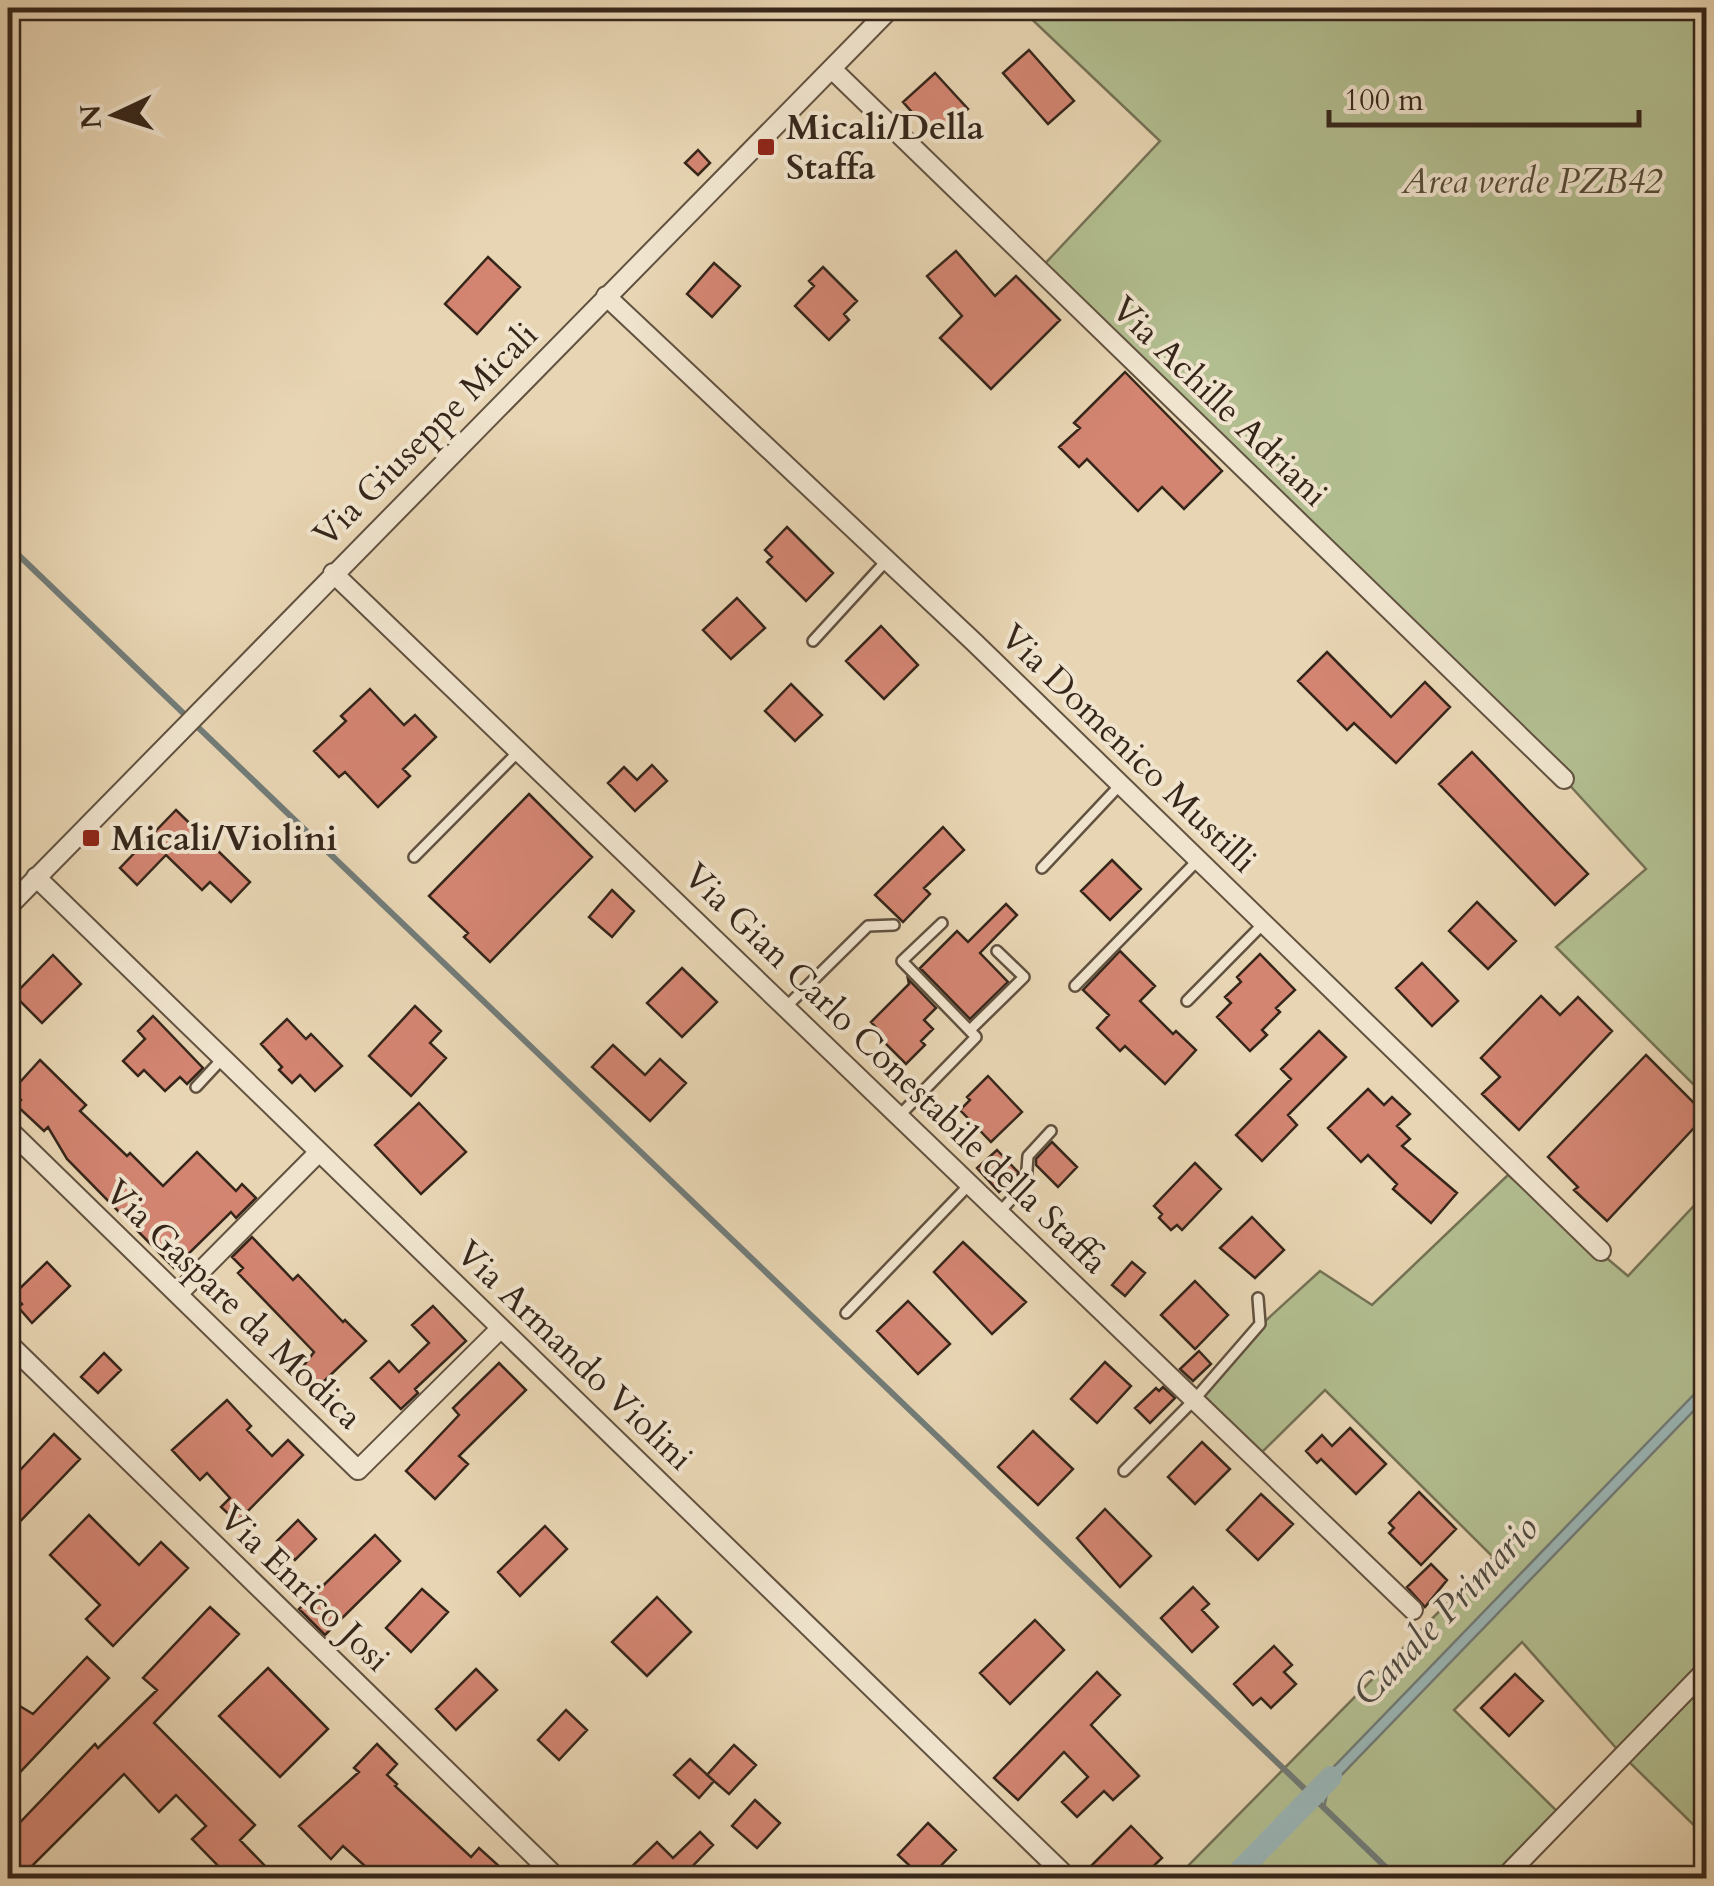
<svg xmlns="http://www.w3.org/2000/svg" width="1714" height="1886" viewBox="0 0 1714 1886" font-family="Cardo,serif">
	<rect width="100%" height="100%" fill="#e8d5b3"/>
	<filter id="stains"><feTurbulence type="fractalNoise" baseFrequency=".002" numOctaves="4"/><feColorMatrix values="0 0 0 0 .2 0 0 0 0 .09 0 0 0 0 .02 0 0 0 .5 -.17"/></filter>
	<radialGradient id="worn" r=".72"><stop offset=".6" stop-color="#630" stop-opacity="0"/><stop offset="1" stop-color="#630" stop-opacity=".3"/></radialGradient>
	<path fill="#b2be90" stroke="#747255" stroke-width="2.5" d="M1020,8h686v1089l-150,-150 90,-78 -82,-90 -525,-509 121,-129z
		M1508,1175l120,101 78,-83v644l-82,-80 -102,-115 -68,68 114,112 -58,56h-334l317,-321 -168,-167 -70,69 -61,-59 57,-66 69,-63 52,34z"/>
	<path fill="#9ab6b6" stroke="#727c78" stroke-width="2.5" d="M1706,1382v16l-378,391 -4,19 -19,-19 14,-7z"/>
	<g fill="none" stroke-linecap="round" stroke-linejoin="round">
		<path stroke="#727c78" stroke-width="6" d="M8,545l1301,1248
			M1318,1802l79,76"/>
		<path stroke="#9ab6b6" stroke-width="22" d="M1233,1878l98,-101"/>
	</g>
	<path fill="#d38572" stroke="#36261a" stroke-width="2.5" d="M1029,50l45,51 -26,23 -45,-51z
		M935,73l33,36 -32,30 -33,-37z
		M698,150l12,13 -12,12 -13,-12z
		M956,251l39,45 21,-20 44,44 -69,69 -51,-51 22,-22 -35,-40z
		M488,257l32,30 -43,47 -32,-30z
		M714,263l26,23 -28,31 -25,-23z
		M823,267l34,34 -13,13 5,6 -20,20 -34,-34 19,-20 -5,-5z
		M1125,372l97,99 -38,38 -22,-22 -24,24 -51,-52 -8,8 -20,-20 21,-19 -6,-5z
		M787,527l46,46 -27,28 -39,-39 5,-5 -7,-7z
		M737,598l28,30 -34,31 -28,-29z
		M881,626l37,39 -34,34 -38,-38z
		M1327,652l64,65 34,-35 25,25 -54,56 -42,-40 -7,7 -49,-49z
		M791,684l31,31 -27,26 -30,-30z
		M370,689l34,36 11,-10 21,22 -33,32 7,7 -32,31 -33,-35 -6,5 -25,-26 32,-30 -5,-5z
		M1472,752l116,122 -33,31 -116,-121z
		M652,765l15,16 -32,30 -27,-28 16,-16 13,13z
		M529,794l63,63 -102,105 -26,-25 4,-4 -39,-37z
		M176,810l74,72 -19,20 -21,-20 -8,8 -36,-35 -29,30 -17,-17z
		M943,827l21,23 -40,38 6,6 -27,28 -28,-27z
		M1112,860l29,29 -31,31 -29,-29z
		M612,890l22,21 -22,26 -23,-20z
		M1477,902l39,39 -28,28 -39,-38z
		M1006,904l11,11 -37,38 28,29 -38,37 -50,-51 37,-37 11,11z
		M1120,951l35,35 -15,15 33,33 3,-3 20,19 -31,34 -40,-38 -5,5 -23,-23 12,-13 -26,-25z
		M1260,954l35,36 -19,18 4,4 -18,18 5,5 -17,16 -33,-34 14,-14 -6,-6 16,-15 -4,-5z
		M53,955l28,29 -39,39 -28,-28z
		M1422,963l36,38 -26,25 -36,-38z
		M682,968l35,34 -35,35 -35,-34z
		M908,979l28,29 -12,12 9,9 -12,12 4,4 -19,19 -28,-28 3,-3 -10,-11 38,-38z
		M1541,996l19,19 18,-18 34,34 -93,99 -37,-36 18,-17 -19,-19z
		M415,1006l26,25 -11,12 16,15 -35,38 -42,-40z
		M153,1016l50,52 -16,16 -7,-7 -15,14 -21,-21 -6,6 -15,-15 22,-22 -7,-8z
		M287,1019l19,20 5,-5 31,32 -27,25 -15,-16 -8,8 -13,-13 3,-3 -21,-23z
		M1319,1031l27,26 -58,58 9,10 -35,36 -26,-26 55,-56 -10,-10z
		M613,1045l32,30 15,-16 26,24 -36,38 -58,-54z
		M1646,1055l60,60 -99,106 -33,-31 4,-3 -30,-30z
		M40,1060l46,45 -6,6 47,45 3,-3 33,33 34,-34 39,39 6,-7 14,14 -20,20 -5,-6 -57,56 -107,-109 -19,-32 -4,4 -28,-26 5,-5 -9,-9z
		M988,1076l34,36 -31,30 -31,-32 10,-10 -3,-3z
		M1368,1089l16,16 8,-8 18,17 -13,12 13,13 -8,7 55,47 -26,30 -38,-34 4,-5 -29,-29 -7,7 -33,-34z
		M419,1103l47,49 -45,42 -46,-49z
		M1052,1142l25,25 -19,20 -22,-22v-6z
		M997,1150l22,23 -20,19 -22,-24z
		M1195,1163l26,26 -39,41 -5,-5 -6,5 -12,-12 3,-4 -8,-8z
		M1252,1217l32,33 -29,28 -35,-30z
		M252,1237l41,43 5,-5 45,47 2,-2 21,21 -47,45 -17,-18 12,-16 -76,-79 5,-5 -11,-11z
		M963,1242l63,60 -34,32 -58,-62z
		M47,1262l23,24 -38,37 -14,-16 4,-3 -9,-9z
		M1132,1262l13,11 -20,23 -13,-11z
		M1195,1281l33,34 -33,34 -34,-34z
		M908,1301l42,43 -32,30 -41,-43z
		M433,1306l33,35 -51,48 3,4 -17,16 -30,-31 18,-17 10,11 30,-29 -17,-18z
		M1199,1351l12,13 -18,17 -13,-12z
		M104,1353l17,17 -23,23 -17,-16z
		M1105,1362l26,24 -34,37 -26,-24z
		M499,1363l27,27 -67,66 9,8 -33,35 -29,-28 53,-56 -6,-7z
		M1163,1387l12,11 -25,25 -15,-15 21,-20 3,3z
		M227,1400l24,26 -4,4 25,26 16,-16 15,15 -66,67 -16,-15 9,-9 -23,-25 -7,7 -28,-30z
		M1350,1428l36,36 -30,30 -35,-35 -4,4 -11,-12 16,-16 10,11z
		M1033,1431l40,38 -35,36 -40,-38z
		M54,1434l26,25 -72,75v-51z
		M1202,1442l28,27 -35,35 -27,-27z
		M1419,1492l37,37 -35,36 -32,-32 5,-5 -5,-5z
		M1261,1494l32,30 -35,36 -31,-30z
		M1105,1509l46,47 -31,31 -43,-49z
		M89,1515l50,50 22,-23 27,26 -75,78 -27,-27 14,-14 -50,-50z
		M298,1520l18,19 -21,21 -18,-19z
		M545,1526l22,23 -47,47 -22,-24z
		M375,1535l25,26 -75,74 -26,-26z
		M1431,1564l16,16 -22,27 -18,-20z
		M1193,1587l16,17 -7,6 16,17 -26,25 -31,-34z
		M422,1589l26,23 -37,40 -25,-24z
		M657,1597l34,35 -44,44 -35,-34z
		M210,1607l29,27 -85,89 101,102 -15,15 27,28 -10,10h-27l-38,-39 14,-13 -30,-31 -17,17 -35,-38 -99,99 -17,-17v-21l87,-91 3,4 59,-58 -14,-12z
		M1035,1620l29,30 -54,54 -30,-31z
		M1274,1646l18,19 -8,7 12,12 -25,24 -10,-10 -8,7 -19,-21z
		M87,1657l22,21 -101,107v-86l25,15z
		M268,1668l60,61 -48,48 -61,-61z
		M476,1669l21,21 -41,40 -20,-21z
		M1097,1672l23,23 -29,30 48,51 -26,24 -9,-9 -27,26 -15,-15 26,-25 -24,-25 -46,48 -24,-22z
		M1515,1674l28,27 -34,35 -28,-28z
		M566,1710l21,20 -28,30 -21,-20z
		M377,1744l20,20 -10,11 10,9 -2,2 76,71 8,-9 33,30h-134l-35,-32 -12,13 -32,-33 60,-54 -5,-4z
		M734,1745l22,20 -27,29 -22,-19z
		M690,1759l24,22 -15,17 -25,-23z
		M755,1800l25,23 -23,25 -25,-22z
		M928,1823l28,27 -27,28h-6l-25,-23z
		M1131,1826l31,32 -21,20h-39l-12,-11z
		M700,1832l13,13 -32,33h-61l37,-36 16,16z"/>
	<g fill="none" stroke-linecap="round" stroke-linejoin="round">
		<defs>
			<path id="service" d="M813,641l74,-81
				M414,857l104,-105
				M1042,868l78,-83
				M1075,986l123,-126
				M1187,1001l76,-77
				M785,1008l83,-82 26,-1
				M970,1030l54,-53 -27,-26
				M196,1087l27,-29
				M899,1116l77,-79 -74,-76 40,-38
				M999,1213l27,-30 2,-27 23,-25
				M846,1313l123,-128
				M1124,1471l70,-71 66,-76 -2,-26"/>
			<path id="minor" d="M832,69l732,710
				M606,296l369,347 626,608
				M333,573l1080,1037
				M36,877l1032,1001
				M8,907l883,-899
				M8,1129l350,341 143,-142
				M178,1294l141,-142
				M8,1343l549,535
				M1504,1878l202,-208"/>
		</defs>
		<use href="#service" stroke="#625240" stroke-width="14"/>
		<use href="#minor" stroke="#625240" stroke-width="22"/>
		<use href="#service" stroke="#f0e4ce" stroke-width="9"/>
		<use href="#minor" stroke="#f0e4ce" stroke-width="18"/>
	</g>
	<g fill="#8f2418" stroke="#f0e4ce" stroke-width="4">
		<rect x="756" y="137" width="20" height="20" rx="5"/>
		<rect x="81" y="828" width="20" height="20" rx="5"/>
	</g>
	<g text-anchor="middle" stroke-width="8" stroke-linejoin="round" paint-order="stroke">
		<g font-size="35" font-weight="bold" fill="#36261a" stroke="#f0e4ce" text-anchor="start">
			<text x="786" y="139">Micali/Della<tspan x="786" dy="40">Staffa</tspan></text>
			<text x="111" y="850">Micali/Violini</text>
		</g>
		<g font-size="35" font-style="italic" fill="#554c38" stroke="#f0e4ce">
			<text x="1532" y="193">Area verde PZB42</text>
		</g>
		<g font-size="35" fill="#36261a" stroke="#f0e4ce">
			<text transform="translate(1220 401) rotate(44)" y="12">Via Achille Adriani</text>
			<text transform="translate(425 434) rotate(-45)" y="12">Via Giuseppe Micali</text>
			<text transform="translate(1129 748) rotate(44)" y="12">Via Domenico Mustilli</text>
			<text transform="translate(896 1068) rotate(44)" y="12">Via Gian Carlo Conestabile della Staffa</text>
			<text transform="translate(234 1304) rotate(44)" y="12">Via Gaspare da Modica</text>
			<text transform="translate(575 1355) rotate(44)" y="12">Via Armando Violini</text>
			<text transform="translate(305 1588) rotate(44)" y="12">Via Enrico Josi</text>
		</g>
		<g font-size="38" font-style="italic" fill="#4f4a41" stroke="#f0e4ce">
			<text transform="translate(1445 1610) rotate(-46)" y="13">Canale Primario</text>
		</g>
	</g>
	<rect width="1714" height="1886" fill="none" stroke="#e8d5b3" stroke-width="40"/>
	<rect x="10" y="10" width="1694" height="1866" fill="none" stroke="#36261a" stroke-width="5"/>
	<rect x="20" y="20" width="1674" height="1846" fill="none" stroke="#36261a" stroke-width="2.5"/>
	<g transform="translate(115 115) rotate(266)" stroke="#f0e4ce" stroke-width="8" paint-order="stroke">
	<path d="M0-8L18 38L0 25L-18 38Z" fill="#36261a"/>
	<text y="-15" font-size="28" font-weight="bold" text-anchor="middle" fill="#36261a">N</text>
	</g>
	<path d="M1329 110v15h310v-15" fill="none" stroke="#36261a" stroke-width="5"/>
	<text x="1344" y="110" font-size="30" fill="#36261a" stroke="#f0e4ce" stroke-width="8" paint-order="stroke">100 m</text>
	<rect width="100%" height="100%" filter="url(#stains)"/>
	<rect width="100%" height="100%" fill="url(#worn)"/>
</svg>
